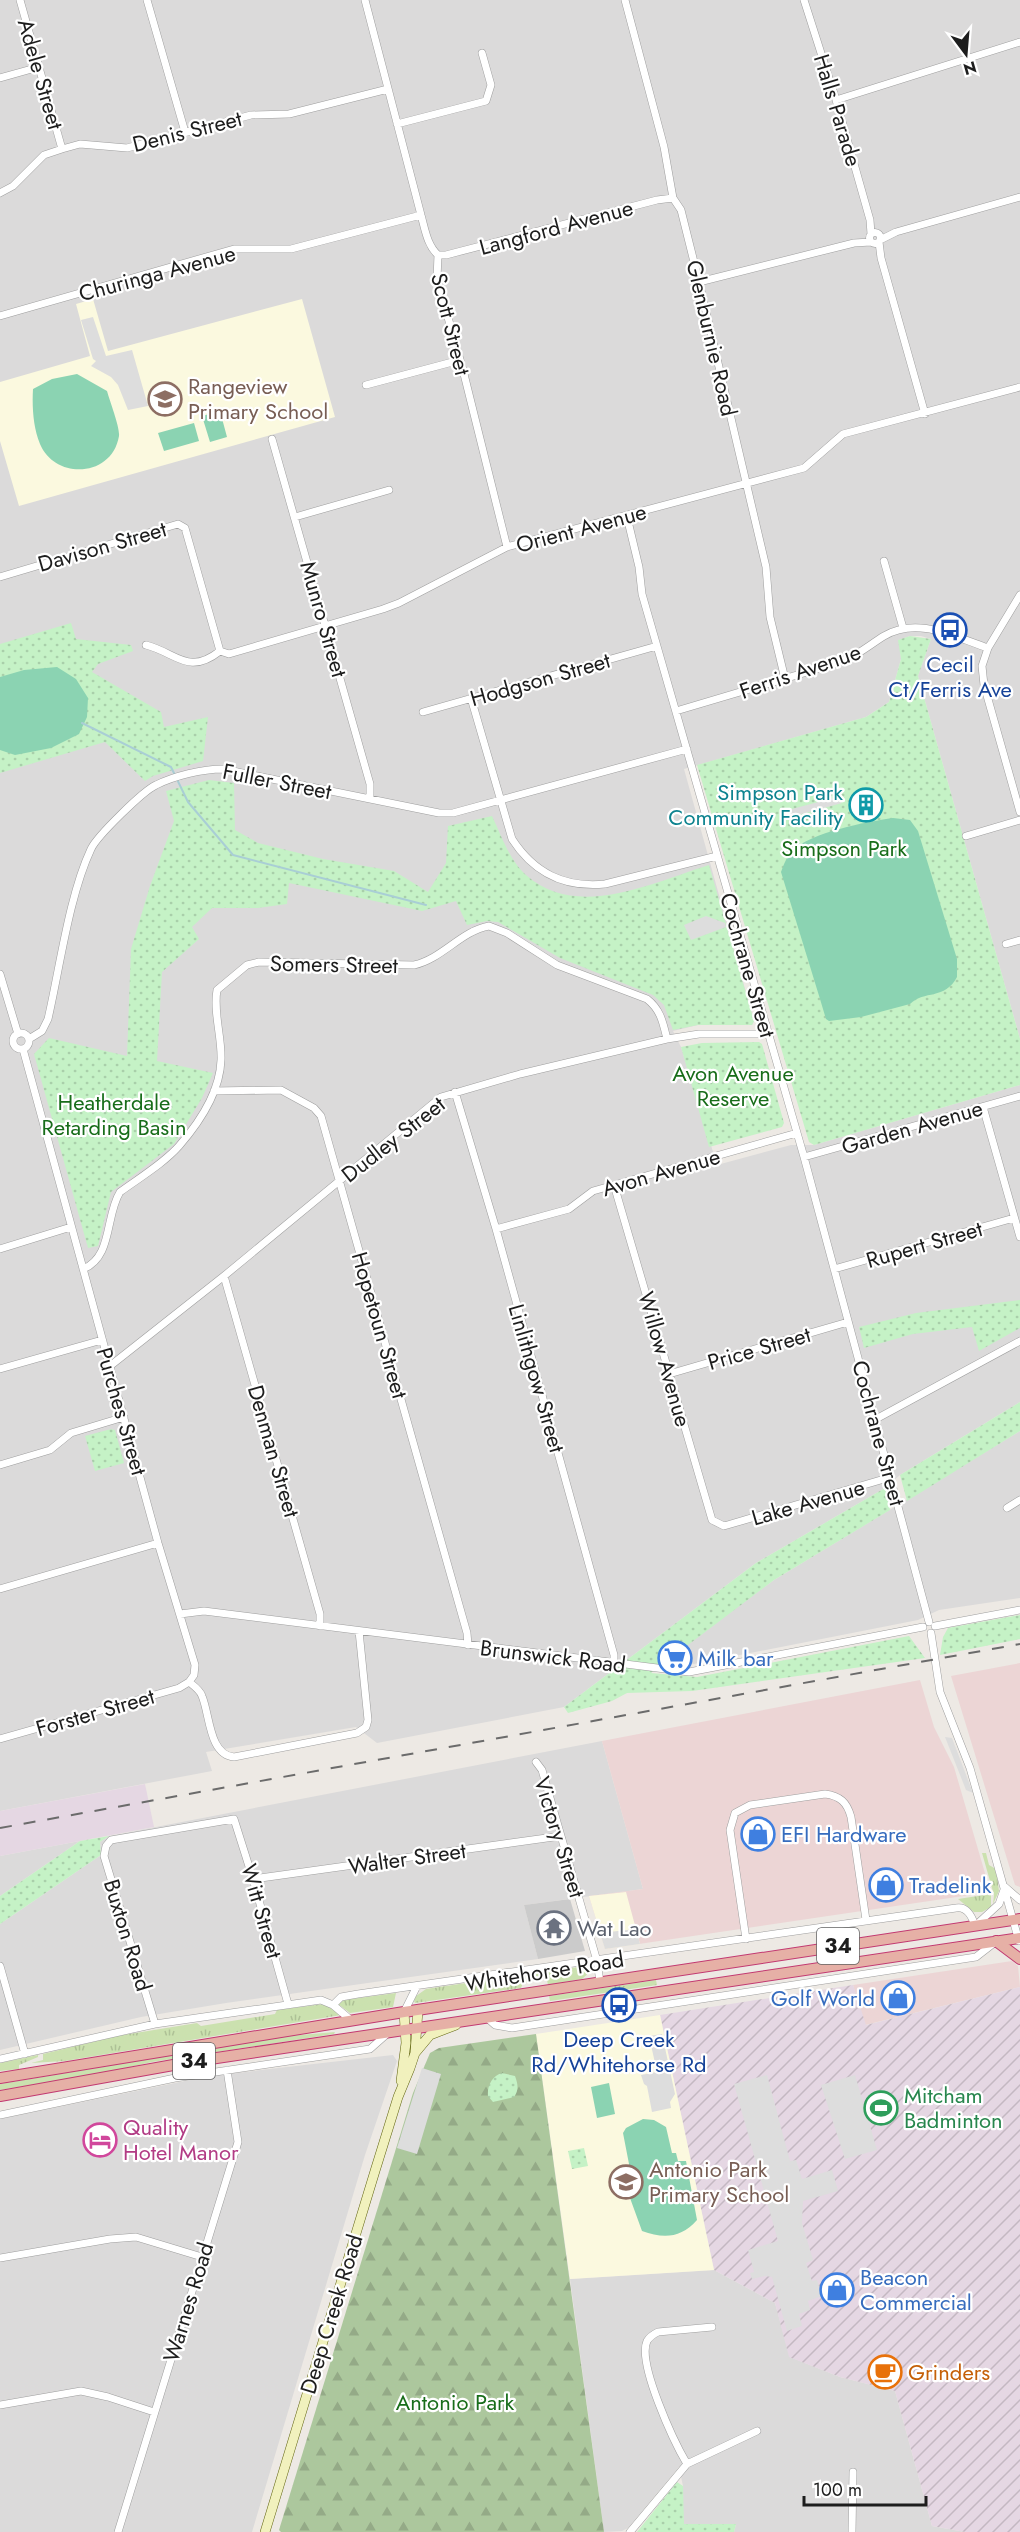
<svg xmlns="http://www.w3.org/2000/svg" width="1020" height="2532" viewBox="0 0 1020 2532" font-family="Jost,sans-serif">
	<defs>
		<pattern id="industrial-furrows" width="10" height="10" patternUnits="userSpaceOnUse" patternTransform="scale(1.5)"><rect width="10" height="10" fill="#e5d7e3"/><path d="M-1 1l2-2M0 10L10 0M9 11l2-2" fill="none" stroke="#c4b8c2"/></pattern>
		<pattern id="grass-tufts" width="24" height="20" patternUnits="userSpaceOnUse" patternTransform="scale(1.5)"><rect width="24" height="20" fill="#cbe1af"/><path d="M3 7l-1-3M5 7V3M7 7l1-3M15 17l-1-3M17 17v-4M19 17l1-3" fill="none" stroke="#aec196"/></pattern>
		<pattern id="forest-firs" width="22" height="20" patternUnits="userSpaceOnUse" patternTransform="scale(1.5)"><rect width="22" height="20" fill="#acc79d"/><path d="M5 1l3.5 6h-7zM16 11l3.5 6h-7z" fill="#94aa87"/></pattern>
		<pattern id="park-dots" width="8" height="8" patternUnits="userSpaceOnUse" patternTransform="scale(1.5)"><rect width="8" height="8" fill="#c5f2c6"/><path d="M2 2h.1M6 6h.1" fill="none" stroke="#a9cfaa" stroke-width="1.8" stroke-linecap="round"/></pattern>
	</defs>
	<rect width="100%" height="100%" fill="#ede9e4"/>
	<path fill="#dbdada" d="M0,0h1020v1039l-102,-363 13,-37 -10,-3h-11l-11,4 2,19 -12,43 -23,15 -182,52 70,252 -2,4h-54l-25,6 8,16 36,118 74,-20h23l206,-60v317l-120,73 -15,13 -129,75 -192,144 -187,36 -21,-16 -150,25 6,19 -212,40z
		M1020,1431v167l-81,12 -21,10 -224,44 -30,-4 110,-80z
		M602,1741l41,148 -119,16 14,54 -312,44 -85,14 -141,33v-126l101,-69 -1,-13 9,-6z
		M80,1841l-80,55v-40z
		M393,2055l4,6 -32,94 -113,377h-252v-413l209,-43z
		M714,2270l61,33 15,54 50,20 55,14 37,135 33,6h-231l2,-8h-53v-38l-4,-19 -51,61 -6,3 -18,1 -34,-253z"/>
	<path fill="#ecd5d5" d="M1020,1663v224l-5,-2 -64,-209z
		M920,1680l14,47 20,40 33,113 -10,14 -372,55 -16,-53 54,-7 -41,-148z
		M1012,1961l6,5 2,21 -155,38 -12,-40z"/>
	<path fill="url(#industrial-furrows)" d="M853,1985l13,40 154,-38v545h-55l-33,-6 -37,-135 -55,-14 -51,-20 -14,-54 -61,-33 -54,-255z"/>
	<path fill="#fbf9df" d="M93,299l15,52 194,-52 33,118 -316,89 -19,-65v-59l90,-26 -14,-52z
		M626,1892l14,52 -35,5 -16,-53z
		M660,2015l54,255 -144,9 -34,-245z"/>
	<path fill="#cbcbcb" d="M570,1899l15,52 -47,8 -14,-54z"/>
	<path fill="#e5d7e3" d="M145,1784l9,43 -154,29v-45z"/>
	<path fill="url(#grass-tufts)" d="M982,1853h4l3,12 7,4 3,22 -6,13 1,-9z
		M991,1894v13l-9,5h-8l-16,-13z
		M578,1967l12,5 -8,7 -34,6 -1,-5 -16,-6z
		M527,1974l1,8 -5,1 -2,5 -106,15 -1,-2 2,-5 10,-7z
		M656,1980l1,5 -107,16 -1,-5z
		M396,1993l-3,14 -43,6 -12,-9 6,-4z
		M324,2004l17,11 -276,46 -34,2 12,-3v-6l74,-18 80,-13 4,3 74,-12 2,-4z
		M38,2055v2l-19,8v4l-19,2v-8z"/>
	<path fill="url(#forest-firs)" d="M536,2034l68,498h-323l-2,-2 134,-437 17,-40 9,-5z"/>
	<path fill="url(#park-dots)" d="M71,623l5,16 55,6 2,6 -35,13 -6,8 69,40 3,15 44,-10 -5,44 -50,15 -8,5 -40,-39 -105,31v-129z
		M910,636l21,3 -13,37 102,363v46l-206,60 -5,-3 -112,-377 169,-48 23,-15 12,-43 -3,-19z
		M209,780l25,3 1,47 23,13 65,16 71,12 34,21 18,-29 2,-37 44,-10c9,19 18,45 34,59 51,46 128,7 183,-10l45,156 -2,4h-54l-25,5 -9,-25 -11,-10 -93,-37 -62,-36 -11,-1 -20,4 -11,-24 -34,10 -133,-28 -2,21 -29,4h-46l-20,19 7,12 -37,33 -5,89 56,12 -11,25 -28,46 -63,48 -13,54 -10,2 -54,-194 15,-16 78,18 4,-107 19,-63 24,-65 -8,-30z
		M759,1042l3,2 22,79 -2,4 -73,20 -28,-100 21,-4z
		M1020,1300v28l-41,23 -7,-24 -59,7 -49,14 -5,-21 57,-14z
		M1020,1402v29l-113,70 -7,-26z
		M111,1429l4,1 9,33 -29,8 -10,-35z
		M885,1488l5,22 -116,70 -123,93 46,4 212,-41 16,22 -233,33 -65,2 -15,8 -44,12 -4,-6 192,-144z
		M1020,1615v24l-80,16 3,-18 5,-9z
		M109,1836l-9,6 1,13 -101,69v-28l80,-55z
		M502,2073l13,3c3,8 4,14 -1,21l-21,5 -5,-6c-1,-10 4,-20 14,-23z
		M584,2148l4,18 -16,3 -4,-18z
		M677,2482l6,4 1,38h52l-2,8h-97z"/>
	<path fill="#cbe1af" d="M335,2032l-1,2 -182,28 -57,13 -95,15v-6l288,-48z"/>
	<path fill="#8bd3b2" d="M77,374l30,17c3,11 13,36 12,45 -7,42 -64,44 -79,8 -7,-17 -8,-38 -7,-55l19,-10z
		M220,411l7,26 -17,5 -8,-26z
		M194,423l5,18 -35,10 -6,-18z
		M57,667l19,12 12,19 -1,19 -8,17 -28,14 -36,7 -15,-5v-73l24,-7z
		M893,818l17,2 8,11 39,128v18c-12,23 -33,13 -47,27l-49,13 -32,4 -3,-2 -6,-20 -39,-127c3,-7 5,-15 11,-21 19,-19 74,-29 101,-33z
		M609,2083l6,31 -18,4 -6,-31z
		M643,2119l11,1 12,7 6,26h4l2,8h8l11,59c-16,18 -33,19 -55,11l-12,-33 -3,-18 2,-16 -6,-31 3,-5z"/>
	<path fill="#ddd" d="M93,317l13,39 26,-6 16,56 -20,4 -10,-25 -7,-8 -20,-11 5,-5 -3,-2 -12,-39z
		M833,798l9,5 -58,16 8,-10z
		M706,916l19,7 1,4 -35,13 -7,-15z
		M945,1737l7,1 21,55 -7,-3z
		M636,1929l4,15 -35,5 -5,-16z
		M662,2034l13,60 -5,8 1,6 -19,4 -5,-26 -3,-2 -3,-9 16,-3 -8,-36z
		M422,2068l19,6 -24,80 -20,-6z
		M767,2075l23,86 6,-1 6,19 30,-9 6,21 -35,10 -1,22 11,37 -7,3 6,18 5,-1 5,16 -14,5 2,9 -11,4 3,12 -15,5 -15,-54 -7,-1 -13,3 -2,-6 4,-1 -6,-22 30,-9 -44,-157z
		M855,2075l22,75 -32,9 -24,-74z"/>
	<g fill="none" stroke-linecap="round" stroke-linejoin="round">
		<path stroke="#a9ced5" stroke-width="2" d="M82,723l89,44 17,35 45,53 193,50"/>
		<defs>
			<path id="minor" d="M20,0l42,149
				M147,0l38,132
				M365,0l56,215c4,14 6,30 17,40
				M625,0l39,147 9,51 8,12 18,72 67,285 4,50 15,62
				M804,0l32,100 34,120 1,14
				M0,78l39,-11
				M836,100l184,-58
				M397,124l89,-23 5,-16 -9,-32
				M0,193l13,-7 31,-31 18,-6 18,-5 47,4 124,-33 38,-1 99,-25
				M869.5 238a5.5 5.5 0 1 1 11 0a5.5 5.5 0 1 1-11 0Z
				M880,240l16,-8 124,-35
				M879,242l2,16 44,156
				M438,255l-1,24 26,91 44,177
				M438,255h8l211,-55 16,-2
				M699,282l155,-39 17,-1
				M0,316l234,-67h57l130,-34
				M366,385l94,-25
				M272,439l98,345v15
				M295,517l94,-27
				M627,517l12,50 3,27 162,563 125,465
				M884,561l19,67
				M0,577l178,-53 7,4 35,123
				M1020,595l-32,53 -6,18 2,19 36,127
				M146,645c31,8 42,31 74,6l9,3 154,-45 16,-6 108,-56 297,-79 39,-34 177,-47
				M471,698l41,141c22,34 52,49 93,45l112,-28
				M676,711l168,-50c15,-7 27,-17 40,-25 34,-20 70,1 104,12
				M423,712l234,-66
				M966,836l54,-16
				M1006,944l14,-4
				M0,974l18,60
				M13 1041a8 8 0 1 1 16 0a8 8 0 1 1-16 0Z
				M29,1039l13,-8 6,-12c12,-52 21,-123 43,-170 6,-13 52,-58 65,-64 18,-9 46,-16 67,-16l216,44h14l234,-64
				M23,1049l135,494 37,122 -1,10 -5,7c5,4 11,8 13,14 8,19 7,59 32,61l123,-24 9,-6 2,-7 -9,-89
				M214,1091l67,-1 33,18 7,8 146,517 1,12
				M455,1092l41,137 118,426v9
				M983,1107l37,130
				M804,1157l216,-61
				M614,1185l98,335 12,6 167,-49
				M496,1229l73,-20 24,-18 204,-58
				M0,1249l71,-22
				M83,1269c30,-12 22,-53 37,-77 19,-14 43,-28 59,-46 20,-23 41,-55 42,-86 1,-23 -8,-48 -4,-70l30,-25 12,-3 155,3c28,-6 47,-34 75,-39l18,7 50,32 90,34c14,11 16,24 20,40
				M834,1269l180,-51
				M224,1276l96,338v12
				M110,1366l114,-90 217,-179 79,-23 147,-35 32,-5h69
				M0,1369l102,-29
				M669,1374l179,-52
				M876,1419l144,-78
				M0,1465l50,-15 21,-17 53,-16
				M1007,1508l13,-8
				M0,1589l158,-46
				M180,1614l24,-3 485,61 234,-45
				M935,1626l85,-16
				M931,1633l9,59 30,76 49,173
				M0,1739l179,-51 10,-6
				M536,1762l6,8 55,191 3,21
				M253,1879l308,-43
				M746,1939l-16,-109 5,-17 15,-8 75,-11c15,2 22,8 26,23l15,103
				M0,1966l25,88
				M333,2005l8,-8 17,-3 598,-86c11,-2 16,8 19,18l24,-22 6,-17 15,13
				M404,2012l13,-26
				M486,2017l9,8 17,3 464,-71 18,-14
				M155,2024l-51,-168 2,-10 5,-6 123,-21 19,60 35,125
				M0,2059l155,-35 166,-24 12,5 19,16
				M0,2115l175,-37 195,-29 17,-15
				M0,2258l110,-19 26,-2 66,20
				M0,2405l81,-14 27,6 46,15
				M687,2464c-13,-22 -50,-101 -40,-123 3,-5 7,-7 11,-9l54,-5
				M118,2532l120,-390 -11,-72
				M630,2532l57,-68 70,-33
				M852,2532l1,-60"/>
			<path id="secondary" d="M415,2053l15,-18 26,-10
				M401,2081l5,-38 -2,-31
				M265,2532l110,-361 23,-74 12,-29 5,-15 3,-43"/>
			<path id="trunk" d="M996,1941l24,18
				M0,2078l404,-66 616,-93
				M0,2096l190,-34 830,-124"/>
		</defs>
		<use href="#minor" stroke="#9e9e9e" stroke-width="8"/>
		<use href="#secondary" stroke="#626612" stroke-width="10"/>
		<use href="#trunk" stroke="#c23971" stroke-width="12"/>
		<use href="#minor" stroke="#fff" stroke-width="7"/>
		<use href="#secondary" stroke="#f1f1bd" stroke-width="9"/>
		<use href="#trunk" stroke="#e6b0a6" stroke-width="10"/>
		<path stroke="#6b6b6b" stroke-width="2" stroke-dasharray="12 12" stroke-linecap="butt" d="M0,1828l1020,-184"/>
	</g>
	<defs>
		<symbol id="school-ring" viewBox="-11 -11 22 22"><circle r="9.5" fill="#fff" stroke="#8d6e63" stroke-width="1.5"/><path d="M0-5L7-2L0 1L-7-2ZM-4 1L0 2.5L4 1V4Q0 6-4 4Z" fill="#8d6e63"/></symbol>
		<symbol id="bus-ring" viewBox="-11 -11 22 22"><circle r="9.5" fill="#fff" stroke="#1a4fb4" stroke-width="1.5"/><path d="M-5-6H5V4H4V6H2V4H-2V6H-4V4H-5ZM-3.5-4V0h7V-4ZM-3.5 1.2v1.5H-2V1.2ZM2 1.2v1.5H3.5V1.2Z" fill="#1a4fb4"/></symbol>
		<symbol id="building-ring" viewBox="-11 -11 22 22"><circle r="9.5" fill="#fff" stroke="#0f9aa8" stroke-width="1.5"/><path d="M-4-6H4V6H1V3H-1V6H-4ZM-2.5-4.3h1.7v1.8h-1.7ZM.8-4.3h1.7v1.8H.8ZM-2.5-1h1.7V.8h-1.7ZM.8-1h1.7V.8H.8Z" fill="#0f9aa8"/></symbol>
		<symbol id="supermarket-ring" viewBox="-11 -11 22 22"><circle r="9.5" fill="#fff" stroke="#3f7fe0" stroke-width="1.5"/><path d="M-6-5.5h2.5l.6 2H6L4.5 2H-2.5L-4.4-4H-6ZM-1.5 3.2a1.3 1.3 0 1 0 .1 0ZM3 3.2a1.3 1.3 0 1 0 .1 0Z" fill="#3f7fe0"/></symbol>
		<symbol id="shop-ring" viewBox="-11 -11 22 22"><circle r="9.5" fill="#fff" stroke="#3f7fe0" stroke-width="1.5"/><path d="M-5-2.5h2.3a2.7 3.5 0 0 1 5.4 0H5L5.5 6h-11ZM-1.5-2.5h3a1.5 2.3 0 0 0-3 0Z" fill="#3f7fe0"/></symbol>
		<symbol id="temple-ring" viewBox="-11 -11 22 22"><circle r="9.5" fill="#fff" stroke="#6b7280" stroke-width="1.5"/><path d="M0-6L5-2H3V0L6.5 2.5H4V6H1.5V3h-3V6H-4V2.5H-6.5L-3 0V-2H-5Z" fill="#6b7280"/></symbol>
		<symbol id="stadium-ring" viewBox="-11 -11 22 22"><circle r="9.5" fill="#fff" stroke="#2e9e5b" stroke-width="1.5"/><path d="M0-5a6.5 5 0 1 0 0 10a6.5 5 0 1 0 0-10ZM-3.5-1.8h7v3.6h-7Z" fill="#2e9e5b"/></symbol>
		<symbol id="hotel-ring" viewBox="-11 -11 22 22"><circle r="9.5" fill="#fff" stroke="#d1479c" stroke-width="1.5"/><path d="M-6-4.5h1.5V1H6V5H4.5V3h-9V5H-6ZM-4 0a1.8 1.8 0 1 1 3.6 0ZM.5 0V-2.5h3Q6-2.5 6 0Z" fill="#d1479c"/></symbol>
		<symbol id="cafe-ring" viewBox="-11 -11 22 22"><circle r="9.5" fill="#fff" stroke="#e8710a" stroke-width="1.5"/><path d="M-5.5-4.5H6V0H3Q3 3.5 0 3.5H-2.5Q-5.5 3.5-5.5 0ZM3-3.2v2h1.7v-2ZM-6 4.5H4V6H-6Z" fill="#e8710a"/></symbol>
	</defs>
	<g fill-rule="evenodd">
		<use href="#school-ring" x="146" y="380" width="38" height="38"/>
		<use href="#bus-ring" x="931" y="611" width="38" height="38"/>
		<use href="#building-ring" x="847" y="786" width="38" height="38"/>
		<use href="#supermarket-ring" x="656" y="1639" width="38" height="38"/>
		<use href="#shop-ring" x="739" y="1815" width="38" height="38"/>
		<use href="#shop-ring" x="867" y="1866" width="38" height="38"/>
		<use href="#temple-ring" x="535" y="1909" width="38" height="38"/>
		<use href="#shop-ring" x="879" y="1979" width="38" height="38"/>
		<use href="#bus-ring" x="600" y="1986" width="38" height="38"/>
		<use href="#stadium-ring" x="862" y="2089" width="38" height="38"/>
		<use href="#hotel-ring" x="81" y="2121" width="38" height="38"/>
		<use href="#school-ring" x="607" y="2163" width="38" height="38"/>
		<use href="#shop-ring" x="818" y="2271" width="38" height="38"/>
		<use href="#cafe-ring" x="866" y="2353" width="38" height="38"/>
	</g>
	<g text-anchor="middle" stroke-width="4.5" stroke-linejoin="round" paint-order="stroke">
		<g fill="#fff" stroke="#616161" stroke-width="1.5">
			<rect x="817" y="1928" width="42" height="36" rx="4.5"/>
			<rect x="173" y="2043" width="42" height="36" rx="4.5"/>
		</g>
		<g font-size="21" font-weight="bold" fill="#1d1d1d">
			<text x="838" y="1953">34</text>
			<text x="194" y="2068">34</text>
		</g>
		<g font-size="22" fill="#1d1d1d" stroke="#fff">
			<text transform="translate(41 74) rotate(74)" y="8">Adele Street</text>
			<text transform="translate(838 110) rotate(73)" y="8">Halls Parade</text>
			<text transform="translate(187 131) rotate(-14)" y="8">Denis Street</text>
			<text transform="translate(556 227) rotate(-15)" y="8">Langford Avenue</text>
			<text transform="translate(157 273) rotate(-15)" y="8">Churinga Avenue</text>
			<text transform="translate(451 324) rotate(76)" y="8">Scott Street</text>
			<text transform="translate(712 338) rotate(77)" y="8">Glenburnie Road</text>
			<text transform="translate(581 528) rotate(-15)" y="8">Orient Avenue</text>
			<text transform="translate(102 546) rotate(-16)" y="8">Davison Street</text>
			<text transform="translate(324 619) rotate(74)" y="8">Munro Street</text>
			<text transform="translate(800 671) rotate(-19)" y="8">Ferris Avenue</text>
			<text transform="translate(540 679) rotate(-16)" y="8">Hodgson Street</text>
			<text transform="translate(277 781) rotate(11)" y="8">Fuller Street</text>
			<text transform="translate(334 964) rotate(1)" y="8">Somers Street</text>
			<text transform="translate(748 965) rotate(74)" y="8">Cochrane Street</text>
			<text transform="translate(912 1127) rotate(-16)" y="8">Garden Avenue</text>
			<text transform="translate(393 1139) rotate(-38)" y="8">Dudley Street</text>
			<text transform="translate(661 1172) rotate(-16)" y="8">Avon Avenue</text>
			<text transform="translate(924 1244) rotate(-16)" y="8">Rupert Street</text>
			<text transform="translate(380 1325) rotate(74)" y="8">Hopetoun Street</text>
			<text transform="translate(759 1348) rotate(-16)" y="8">Price Street</text>
			<text transform="translate(665 1359) rotate(74)" y="8">Willow Avenue</text>
			<text transform="translate(537 1378) rotate(74)" y="8">Linlithgow Street</text>
			<text transform="translate(122 1411) rotate(74)" y="8">Purches Street</text>
			<text transform="translate(879 1433) rotate(75)" y="8">Cochrane Street</text>
			<text transform="translate(274 1451) rotate(74)" y="8">Denman Street</text>
			<text transform="translate(808 1502) rotate(-16)" y="8">Lake Avenue</text>
			<text transform="translate(553 1656) rotate(7)" y="8">Brunswick Road</text>
			<text transform="translate(95 1712) rotate(-16)" y="8">Forster Street</text>
			<text transform="translate(560 1837) rotate(73)" y="8">Victory Street</text>
			<text transform="translate(407 1858) rotate(-8)" y="8">Walter Street</text>
			<text transform="translate(262 1911) rotate(74)" y="8">Witt Street</text>
			<text transform="translate(128 1935) rotate(73)" y="8">Buxton Road</text>
			<text transform="translate(544 1971) rotate(-9)" y="8">Whitehorse Road</text>
			<text transform="translate(188 2302) rotate(-73)" y="8">Warnes Road</text>
			<text transform="translate(331 2314) rotate(-73)" y="8">Deep Creek Road</text>
		</g>
		<g font-size="22" fill="#785e54" stroke="#fff" text-anchor="start">
			<text x="188" y="394">Rangeview<tspan x="188" dy="25">Primary School</tspan></text>
			<text x="649" y="2177">Antonio Park<tspan x="649" dy="25">Primary School</tspan></text>
		</g>
		<g font-size="22" fill="#164399" stroke="#fff">
			<text x="950" y="672">Cecil<tspan x="950" dy="25">Ct/Ferris Ave</tspan></text>
			<text x="619" y="2047">Deep Creek<tspan x="619" dy="25">Rd/Whitehorse Rd</tspan></text>
		</g>
		<g font-size="22" fill="#0d838f" stroke="#fff" text-anchor="end">
			<text x="843" y="800">Simpson Park<tspan x="843" dy="25">Community Facility</tspan></text>
		</g>
		<g font-size="22" fill="#186d1a" stroke="#fff">
			<text x="844" y="856">Simpson Park</text>
			<text x="733" y="1081">Avon Avenue<tspan x="733" dy="25">Reserve</tspan></text>
			<text x="114" y="1110">Heatherdale<tspan x="114" dy="25">Retarding Basin</tspan></text>
			<text x="455" y="2410">Antonio Park</text>
		</g>
		<g font-size="22" fill="#366cbe" stroke="#fff" text-anchor="start">
			<text x="698" y="1666">Milk bar</text>
			<text x="781" y="1842">EFI Hardware</text>
			<text x="909" y="1893">Tradelink</text>
			<text x="875" y="2006" text-anchor="end">Golf World</text>
			<text x="860" y="2285">Beacon<tspan x="860" dy="25">Commercial</tspan></text>
		</g>
		<g font-size="22" fill="#5b616d" stroke="#fff" text-anchor="start">
			<text x="577" y="1936">Wat Lao</text>
		</g>
		<g font-size="22" fill="#27864d" stroke="#fff" text-anchor="start">
			<text x="904" y="2103">Mitcham<tspan x="904" dy="25">Badminton</tspan></text>
		</g>
		<g font-size="22" fill="#b23c85" stroke="#fff" text-anchor="start">
			<text x="123" y="2135">Quality<tspan x="123" dy="25">Hotel Manor</tspan></text>
		</g>
		<g font-size="22" fill="#c56008" stroke="#fff" text-anchor="start">
			<text x="908" y="2380">Grinders</text>
		</g>
	</g>
	<g transform="translate(966 54) rotate(164)" stroke="#ffffff" stroke-width="4.5" paint-order="stroke">
	<path d="M0-4.5L10 22L0 15L-10 22Z" fill="#1d1d1d"/>
	<text y="-9" font-size="16" font-weight="bold" text-anchor="middle" fill="#1d1d1d">N</text>
	</g>
	<path d="M804 2496v9h122v-9" fill="none" stroke="#1d1d1d" stroke-width="3"/>
	<text x="813" y="2496" font-size="18" fill="#1d1d1d" stroke="#ffffff" stroke-width="4.5" paint-order="stroke">100 m</text>
</svg>
